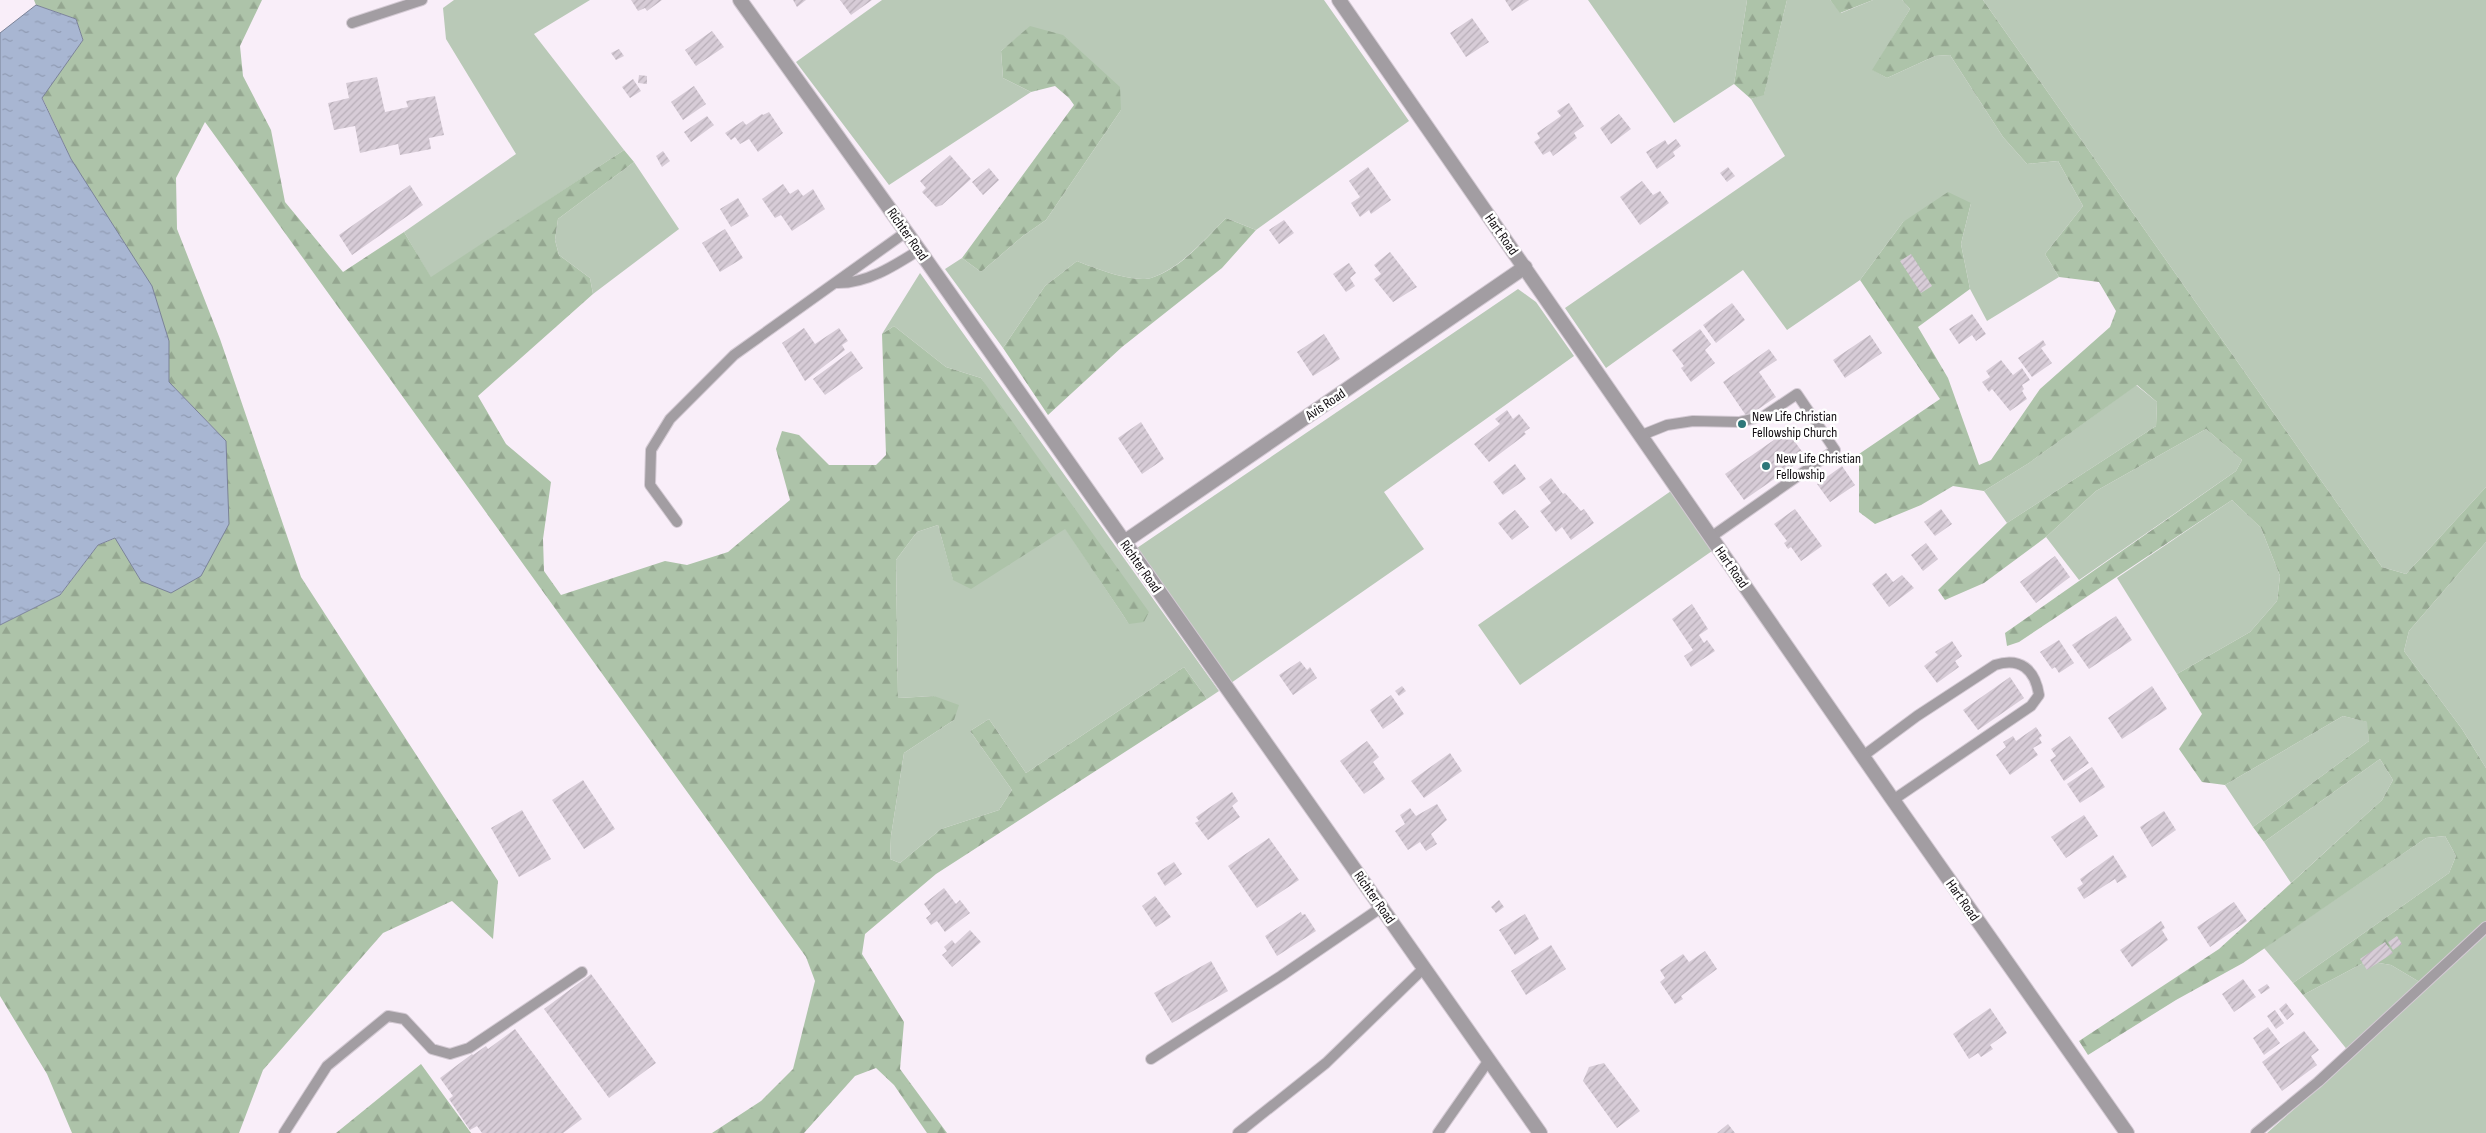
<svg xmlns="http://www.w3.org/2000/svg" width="2486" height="1133" viewBox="0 0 2486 1133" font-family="'Sofia Sans Condensed',sans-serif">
	<defs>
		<pattern id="forest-firs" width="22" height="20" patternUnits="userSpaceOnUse" patternTransform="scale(1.25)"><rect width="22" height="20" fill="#adc3a9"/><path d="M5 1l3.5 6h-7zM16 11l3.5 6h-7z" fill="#94a690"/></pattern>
		<pattern id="water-ripples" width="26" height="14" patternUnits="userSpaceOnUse" patternTransform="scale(1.25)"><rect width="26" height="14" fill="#a8b6d2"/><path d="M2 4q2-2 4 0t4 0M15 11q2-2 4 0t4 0" fill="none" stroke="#909bb3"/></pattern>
		<pattern id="building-hatch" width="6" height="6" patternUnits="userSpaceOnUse" patternTransform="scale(1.25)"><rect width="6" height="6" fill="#d7ccd7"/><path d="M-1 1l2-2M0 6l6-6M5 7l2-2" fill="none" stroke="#b8aeb8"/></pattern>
	</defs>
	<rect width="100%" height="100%" fill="#f9eef9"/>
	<path fill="#b9c9b7" d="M454,0h136l-56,34 90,116 -193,128 -27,-46 112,-78 -70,-115 -3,-31z
		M882,0h442l85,121 -153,109 -30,-12c-22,22 -45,50 -75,60 -18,5 -57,-10 -74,-17l-32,25 -42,62 -58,-79 17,-11 19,14 42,-36 23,-16 75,-110 -91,-83 -29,24 2,27 28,14 -142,93 -93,-123z
		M1588,0h159l-13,84 -60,39z
		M1787,0h43l11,13 32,-13h29l8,9 -37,61 14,8 48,-22 15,-1 53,82 24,27 31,-3 25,45 -38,48 14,23 -72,44 -17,-32 -9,-45 10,-41 -68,19 -43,58 -73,50 -44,-60 -137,98 -41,-60 220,-152 -34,-57 13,-5z
		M1983,0h503v487l-80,87 -24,-7z
		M634,162l45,67 -86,65 -3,-16 -31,-23 -4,-15 3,-21z
		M920,273l299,418 -12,8 -23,-32 -158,106 -37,-54 -19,12 42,59 -13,20 -58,19 -41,34 -10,-4 1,-23 13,-83 50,-33 -20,-24 -36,2 -2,-138 21,-28 21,-7 15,54 112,-51 64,96 -148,-246 -35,-11 -52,-41 -12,8z
		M1518,289l18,13 38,54 -190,136 40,57 -193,134 -94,-135z
		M2136,385l21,17 -1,24 -149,97 -23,-32 45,-28z
		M2206,429l36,31 -6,11 -157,109 -33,-43 50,-46z
		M1671,491l41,60 -192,134 -42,-60z
		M2232,500l29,28 19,48 -3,25 -27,31 -73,42 -60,-96z
		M2486,542v226l-24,-39 -58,-78 5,-20z
		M2343,716l25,6 1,19 -116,86 -28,-42z
		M2380,759l13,21 -11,20 -91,83 -27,-41z
		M2445,836l11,20 -7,17 -156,110 -29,-35 162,-110z
		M2486,928v205h-219l86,-76 -50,-62 64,-34 24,4 32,19z"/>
	<path fill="url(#forest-firs)" d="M34,0h228l-22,46 3,30 28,54 14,72 58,70 61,-40 27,45 193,-127 10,12 -76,57 -3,21 4,15 31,23 3,16 -115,102 28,48 45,38 -8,57 1,32 17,24 104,-34 22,4 41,-13 62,-52 -14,-51 6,-18 17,4 30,30h47l10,-10 -4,-121 12,-8 52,41 35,11 168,234 -5,10 -15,2 -64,-95 -94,60 -18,-9 -15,-55 -21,7 -21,28 2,138 36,-2 25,9 -5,15 -50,33 -13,83 -1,23 10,4 41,-34 58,-19 13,-20 -42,-59 19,-12 37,54 158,-106 23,32 -271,175 -71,60 -3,20 42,68 -4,47 47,64h-20l-33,-48 -18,-17 -21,8 -51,57h-92l49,-32 32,-32 22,-88 -9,-24 -601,-835 -29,56 1,51 43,110 81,238 197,304 -5,58 -41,-38 -69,32 -120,137 -24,63h-167l-25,-59 -47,-78v-371l60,-30 38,-50 18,-7 25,43 85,-140 -57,-59v-41l-98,-182 -29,-62 41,-57 -7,-21 -40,-14z
		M1747,0h40l-23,95 -13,4 -17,-15z
		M1830,0h43l-33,13z
		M1902,0h81l399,567 24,7 80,-87v55l-77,89 -5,20 58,78 24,39v160l-63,56 -32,-19 -24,-4 -64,34 -10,-12 156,-110 7,-17 -11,-20 -19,2 -183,125 -67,37 -88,55 -9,-14 140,-92 163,-149 11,-20 -13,-21 -116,83 -11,-15 116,-86 -2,-19 -24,-6 -118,69 -23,-3 -23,-33 23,-35 -25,-40 73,-42 27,-31 3,-25 -19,-48 -29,-28 -213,142 -12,4 -2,-13 231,-162 6,-11 -36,-31 -110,62 -50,46 -62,46 -39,17 -7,-10 69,-67 149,-97 1,-24 -20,-17 -108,78 -45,28 -31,-5 -32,19 -46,19 -16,-12v-58l81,-55 -80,-119 43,-58 45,-30 23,11 -10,41 9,45 -52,38 30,51 31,87 12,-5 49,-71 70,-62 6,-16 -17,-29 -40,-5 -14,-23 38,-48 -25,-45 -31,3 -24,-27 -53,-82 -15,1 -48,22 -15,-8 38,-61z
		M1030,26l33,9 57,52 1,23 -75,110 -23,16 -42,36 -19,-14 112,-153 -5,-7 -14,-12 -24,6 -28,-14 -2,-27z
		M1226,218l30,12 -34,38 -100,79 -74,68 -45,-67 42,-62 32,-25c17,7 56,22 74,17 31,-10 53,-38 75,-60z
		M421,1064l50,69h-135z"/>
	<path fill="url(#water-ripples)" stroke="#7b8398" d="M36,5l40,14 7,21 -41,58 29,61 81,127 17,55v41l57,59 3,83 -28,52 -30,17 -30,-12 -26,-43 -17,7 -38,50 -60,30v-592z"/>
	<path fill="url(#building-hatch)" d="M631,0h31l-15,11 -2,-3 -7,3z
		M793,0h13l-9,7z
		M840,0h32l-21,15z
		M1505,0h24l-17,11z
		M1472,18l17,24 -23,15 -16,-24z
		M712,31l12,16 -28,19 -11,-16z
		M619,49l5,7 -8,4 -5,-7z
		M639,75l8,1v8l-9,-1z
		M377,77l8,35 23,-5 -2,-6 29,-5 9,39 -15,3 2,11 -31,6 -2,-11 -38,9 -5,-27 -21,4 -6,-27 21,-5 -3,-15z
		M633,79l8,12 -11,7 -8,-11z
		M694,86l12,18 -23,16 -12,-18z
		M1569,103l15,23 -10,7 3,5 -24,18 -3,-5 -7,4 -9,-13 6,-4 -3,-5 24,-17 -4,-5z
		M769,112l14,21 -25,19 -9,-13 -9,5 -5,-7 -4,3 -6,-7 18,-12 3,4 16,-11 1,1z
		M1619,114l12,15 -20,15 -11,-16z
		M707,116l7,9 -23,17 -7,-10z
		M1676,139l5,7 -8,6 2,4 -18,13 -11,-17 19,-12 3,5z
		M663,151l7,10 -8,6 -6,-11z
		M950,155l21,24 -29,26 -6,2 -14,-15 4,-4 -6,-7z
		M1368,167l23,33 -20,14 -2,-4 -9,7 -9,-14 9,-6 -11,-16z
		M1728,167l7,9 -8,6 -7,-9z
		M989,168l10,12 -16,15 -11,-13z
		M1642,181l11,14 7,-4 9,12 -29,22 -20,-28z
		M783,184l7,10 8,-5 5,7 10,-7 12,20 -33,22 -11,-16 -6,3 -13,-19z
		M410,185l13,20 -71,50 -13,-20z
		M738,198l11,18 -18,11 -11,-18z
		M1284,220l10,13 -15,11 -10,-14z
		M725,229l18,29 -23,14 -18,-29z
		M1390,252l27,35 -24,15 -19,-23 7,-5 -7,-9z
		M1911,254l21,32 -11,7 -21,-32z
		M1349,263l7,10 -6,5 5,8 -9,6 -13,-18z
		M1732,303l13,17 -29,23 -13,-18z
		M1972,314l14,20 -10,7 -4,-6 -13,9 -10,-15z
		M804,328l11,16 24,-16 9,13 -6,4 3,5 -40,31 -23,-38z
		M1700,329l11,15 -6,6 10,13 -24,19 -10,-14 3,-2 -12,-16z
		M1324,334l16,25 -27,17 -16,-24z
		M1870,335l12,18 -37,25 -12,-18z
		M2043,340l3,5 -5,3 11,15 -20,14 -14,-19z
		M1769,349l8,11 -18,12 17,25 -29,20 -24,-35z
		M851,351l12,17 -38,27 -12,-16z
		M2001,360l12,15 9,-7 8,12 -8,5 2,4 -2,2 5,8 -17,12 -18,-22 -3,3 -7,-10 8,-5 -4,-6z
		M1507,410l6,9 6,-5 11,14 -6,4 2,2 -37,28 -15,-18 26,-20 -5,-5z
		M1141,422l23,37 -22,15 -24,-36z
		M1787,431l19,26 -62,43 -19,-26z
		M1515,464l11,15 -23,16 -10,-13z
		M1842,466l13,19 -25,17 -13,-18z
		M1551,478l12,16 2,-1 16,18 3,-2 10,14 -23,17 -9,-13 -6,5 -16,-21 11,-8 -12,-16z
		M1795,509l27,37 -21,15 -10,-14 -3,2 -4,-6 3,-2 -13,-17z
		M1941,509l11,15 -17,12 -11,-14z
		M1515,510l14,17 -17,13 -14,-17z
		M1926,543l12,16 -15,12 -12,-16z
		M2055,556l15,21 -34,26 -16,-21z
		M1886,573l7,9 9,-7 12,13 -25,19 -17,-23z
		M1692,604l16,25 -9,6 5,8 3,-3 8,11 -24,16 -7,-11 9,-6 -21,-31z
		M2116,616l16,24 -43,29 -17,-24z
		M2059,640l15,23 -15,10 -4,-6 -3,2 -12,-17z
		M1952,641l10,15 -7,5 4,6 -22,16 -13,-17 14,-11 -3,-3z
		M1300,661l7,9 3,-3 7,11 -24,17 -14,-20z
		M2010,677l14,21 -46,32 -15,-20z
		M1402,686l4,5 -7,5 -4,-5z
		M2152,686l15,23 -45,30 -14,-21z
		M1391,695l13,19 -21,15 -13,-19z
		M2036,727l6,9 -3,2 3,5 -9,5 5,7 -28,20 -14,-20 10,-8 -3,-5 10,-6 3,5z
		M2070,736l19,27 -25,18 -14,-21 6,-4 -5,-7z
		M1367,741l12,16 -6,5 12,17 -21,15 -24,-33z
		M1450,753l12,18 -38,27 -13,-17z
		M2092,767l13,20 -25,16 -13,-19z
		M583,780l32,49 -31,20 -32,-49z
		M1232,792l6,9 -6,5 8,11 -32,23 -13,-17 4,-2 -3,-4z
		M1437,804l10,16 -16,14 6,10 -11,7 -6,-9 -12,8 -13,-19 10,-7 -5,-9 10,-7 6,8z
		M522,810l29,49 -32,18 -28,-49z
		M2164,811l12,19 -24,17 -12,-20z
		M2084,815l14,21 -32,22 -15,-21z
		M1269,838l30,42 -42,28 -29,-42z
		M2113,855l14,22 -10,6 -2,-4 -31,20 -7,-11 6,-4 -3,-5z
		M1174,862l8,12 -17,12 -8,-13z
		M944,888l12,16 4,-4 10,13 -25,19 -8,-11 -6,4 -5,-7 5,-4 -7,-10z
		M1155,896l16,21 -15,10 -14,-21z
		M1499,900l5,7 -8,6 -5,-6z
		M2234,902l13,19 -37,26 -13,-20z
		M1301,912l1,3 3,-1 11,17 -39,25 -12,-20z
		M1525,914l14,25 -24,16 -16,-25z
		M2161,921l4,7 -3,2 6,10 -36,27 -12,-17z
		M970,930l11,12 -29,25 -10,-12 5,-4 -3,-4 8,-7 3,4z
		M2397,936l5,8 -9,6 -5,-8z
		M2385,942l8,11 -26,17 -7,-11z
		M1551,945l15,24 -40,26 -15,-24z
		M1705,951l12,18 -36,27 2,3 -8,5 -15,-22 5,-4 -5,-8 23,-16 6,8z
		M1211,961l17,30 -56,32 -18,-30z
		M591,974l65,89 -47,35 -65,-89z
		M2243,979l13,18 -22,15 -12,-18z
		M2267,984l3,4 -9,6 -3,-4z
		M2286,1003l8,11 -7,6 -8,-11z
		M1990,1008l17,25 -17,12 3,4 -12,8 -3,-4 -9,6 -16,-25z
		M2275,1010l9,13 -8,6 -9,-13z
		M2268,1027l12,16 -16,12 -11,-17z
		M515,1029l67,90 -19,14h-81l-5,-7 -7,4 -21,-31 4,-3 -13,-18 32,-24 1,1 13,-9 2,3z
		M2304,1031l15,19 -8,6 6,9 -35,26 -20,-29z
		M1604,1063l36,48 -23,17 -34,-47 6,-14z
		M1728,1124l7,9h-18z"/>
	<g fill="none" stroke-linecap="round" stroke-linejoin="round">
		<defs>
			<path id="service" d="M352,23l70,-23
				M836,283c30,1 58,-17 83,-33
				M1642,435l25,-10 26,-4 46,1 25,-6 33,-22 38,56 -124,87
				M677,522l-27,-37 1,-35 19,-31 64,-64 172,-123
				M1863,756l54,-40 78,-51c25,-8 40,4 44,30l-8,11 -138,94
				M1151,1059l130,-83 101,-69
				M284,1133l43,-67 61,-50 16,3 28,30 18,5 19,-6 113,-76
				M1238,1133l88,-70 98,-95
				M1438,1133l51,-73
				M2256,1133l62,-51 168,-155"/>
			<path id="minor" d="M740,0l179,250 621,883
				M1124,542l401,-275"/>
			<path id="tertiary" d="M1339,0l554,800 234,333"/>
		</defs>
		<use href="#service" stroke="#d4cad4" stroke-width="12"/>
		<use href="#minor" stroke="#d4cad4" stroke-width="16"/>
		<use href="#tertiary" stroke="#d4cad4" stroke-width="16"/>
		<use href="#service" stroke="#a29da2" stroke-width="10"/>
		<use href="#minor" stroke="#a29da2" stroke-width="14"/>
		<use href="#tertiary" stroke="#a29da2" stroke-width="14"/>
	</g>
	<g fill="#2d7779" stroke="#fff" stroke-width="2">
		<circle cx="1742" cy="424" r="5"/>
		<circle cx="1766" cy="466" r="5"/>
	</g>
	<g text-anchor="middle" stroke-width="5" stroke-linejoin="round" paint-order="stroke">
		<g font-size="14" fill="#110d11" stroke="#fff">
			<text transform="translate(908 234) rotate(55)" y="5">Richter Road</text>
			<text transform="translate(1502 234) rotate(55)" y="5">Hart Road</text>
			<text transform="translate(1325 404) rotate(-34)" y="5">Avis Road</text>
			<text transform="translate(1141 566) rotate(55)" y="5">Richter Road</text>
			<text transform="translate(1732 567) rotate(55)" y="5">Hart Road</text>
			<text transform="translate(1375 897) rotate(55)" y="5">Richter Road</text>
			<text transform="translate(1963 900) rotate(55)" y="5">Hart Road</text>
		</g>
		<g font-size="14" fill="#110d11" stroke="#fff" text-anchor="start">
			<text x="1752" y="421">New Life Christian<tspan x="1752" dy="16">Fellowship Church</tspan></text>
			<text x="1776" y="463">New Life Christian<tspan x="1776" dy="16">Fellowship</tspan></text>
		</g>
	</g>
</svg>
